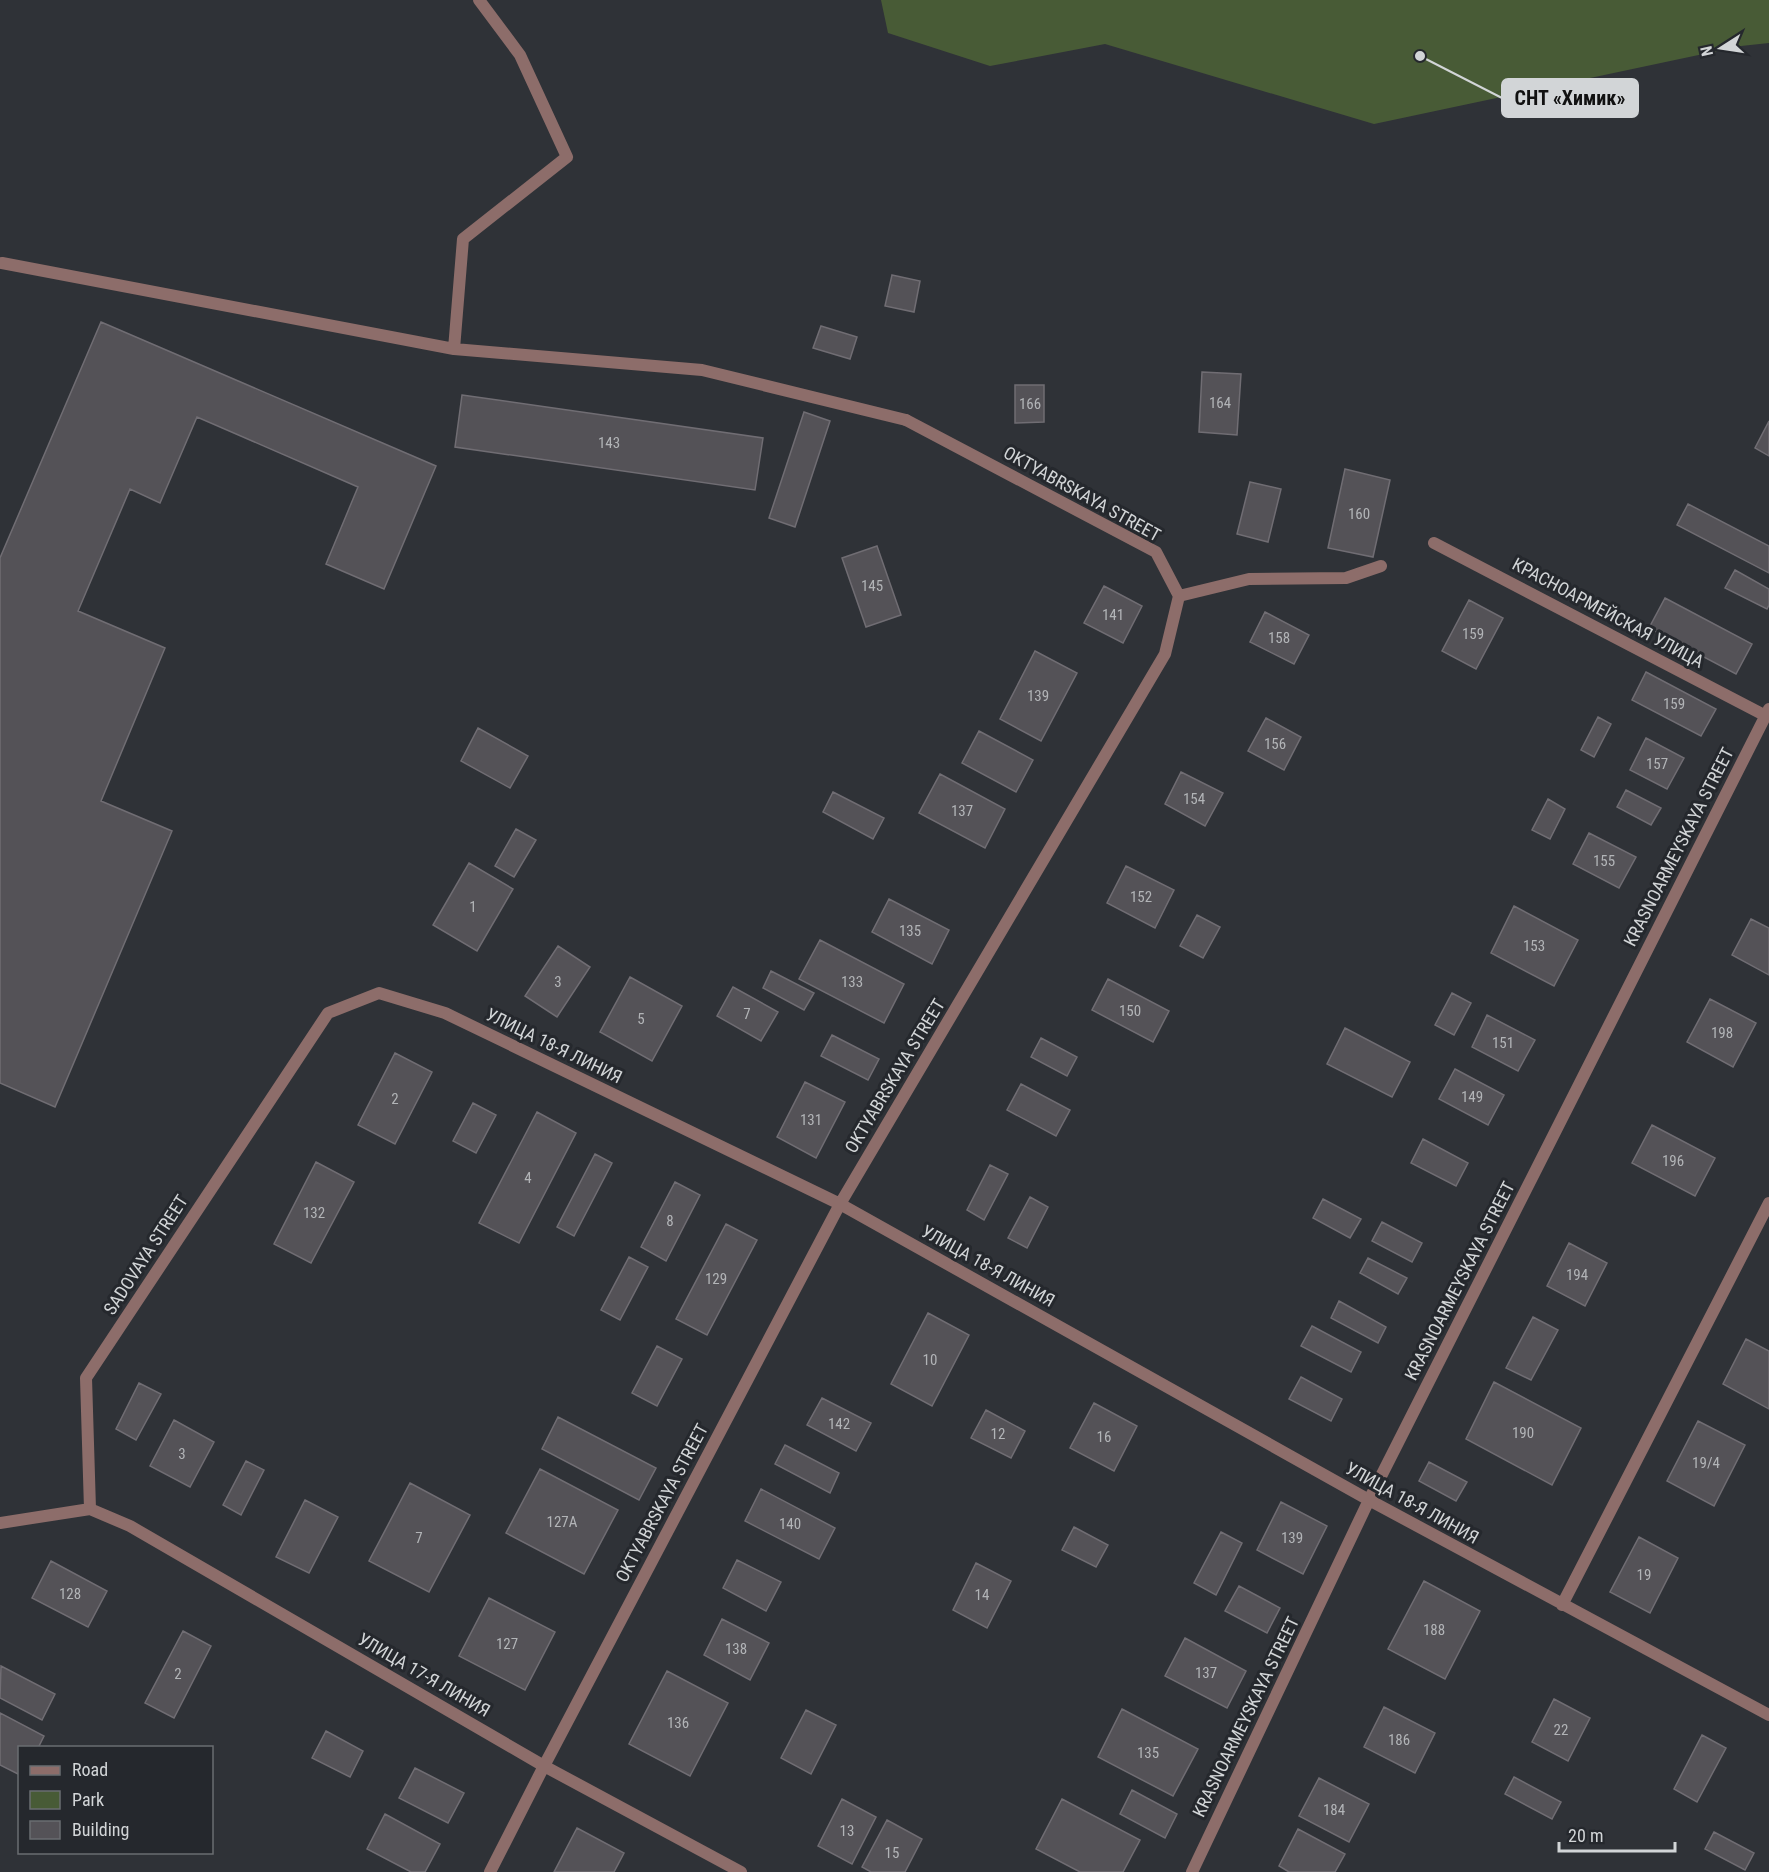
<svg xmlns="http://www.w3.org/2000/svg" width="1769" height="1872" viewBox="0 0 1769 1872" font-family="'Roboto Condensed',sans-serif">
	<rect width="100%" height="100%" fill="#2f3237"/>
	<path fill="#485b36" d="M881,0h888v43l-28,3 -367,78 -269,-80 -115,22 -102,-33z"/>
	<path fill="#545257" stroke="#706d73" stroke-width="1.5" d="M892,275l28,6 -6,31 -29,-6z
		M101,322l335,144 -52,123 -58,-25 32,-77 -161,-70 -37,86 -30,-14 -52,122 87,37 -64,153 71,30 -117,276 -55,-24v-525z
		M821,326l36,11 -7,22 -37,-11z
		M1202,372l39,2 -4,61 -38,-3z
		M1015,385h29v37l-29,1z
		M462,395l301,43 -8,52 -300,-43z
		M804,412l26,9 -35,106 -26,-9z
		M1769,421v35l-14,-8z
		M1345,469l45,11 -17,77 -45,-9z
		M1250,482l31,7 -13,53 -31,-8z
		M1688,504l81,42v27l-92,-48z
		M877,546l24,69 -35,12 -24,-69z
		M1735,570l34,19v16l-2,4 -42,-21z
		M1104,586l38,20 -19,37 -39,-20z
		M1665,598l87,46 -16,30 -87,-46z
		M1469,600l34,18 -27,51 -34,-18z
		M1265,612l44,23 -15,29 -44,-22z
		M1035,651l42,22 -36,68 -41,-22z
		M1646,672l70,37 -15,27 -69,-36z
		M1598,717l13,7 -17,33 -13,-7z
		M1266,718l35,19 -17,33 -36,-19z
		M478,728l50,28 -18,32 -49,-27z
		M979,731l54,29 -17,32 -54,-29z
		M1646,738l38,20 -17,31 -37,-19z
		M1181,772l42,21 -18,33 -40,-22z
		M940,774l65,35 -20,39 -66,-35z
		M1626,790l35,18 -10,17 -34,-18z
		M833,792l51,26 -11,21 -50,-27z
		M1548,799l17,10 -15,30 -18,-9z
		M516,829l20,11 -22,37 -19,-11z
		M1589,833l47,24 -17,31 -46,-24z
		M469,863l44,26 -36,62 -44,-26z
		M1126,866l48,24 -19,38 -48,-25z
		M889,899l60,31 -17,34 -60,-32z
		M1514,906l64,34 -24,46 -63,-33z
		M1197,915l23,12 -17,31 -23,-12z
		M1751,919l18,9v47l-37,-20z
		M820,940l84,44 -20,39 -85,-44z
		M558,946l32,21 -33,50 -32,-21z
		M771,971l43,22 -10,17 -41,-22z
		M630,977l52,29 -30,55 -52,-29z
		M1108,979l61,32 -16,31 -61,-32z
		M733,987l45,25 -17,29 -44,-25z
		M1452,993l19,10 -17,32 -19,-10z
		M1710,999l46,24 -23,44 -46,-25z
		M1487,1015l48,25 -17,31 -46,-24z
		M1345,1028l65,34 -18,35 -65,-33z
		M832,1035l47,24 -11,21 -47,-24z
		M1041,1038l36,19 -10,19 -36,-19z
		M395,1053l37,19 -37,72 -37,-19z
		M1455,1069l49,26 -16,30 -49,-26z
		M805,1082l40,20 -29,56 -39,-21z
		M1021,1084l49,26 -14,26 -49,-26z
		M473,1103l23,12 -20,38 -23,-12z
		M537,1112l39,21 -57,110 -40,-20z
		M1652,1125l63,33 -20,38 -63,-33z
		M1423,1139l45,24 -12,23 -45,-23z
		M595,1154l17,9 -38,73 -17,-9z
		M316,1162l38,20 -43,81 -37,-19z
		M990,1165l18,9 -24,46 -17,-10z
		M675,1182l25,13 -34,66 -25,-14z
		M1030,1197l18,10 -21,41 -19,-10z
		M1323,1199l38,20 -11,19 -37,-20z
		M1382,1222l40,21 -10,19 -40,-21z
		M726,1224l31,16 -50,95 -31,-16z
		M1569,1243l38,20 -22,43 -38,-20z
		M629,1257l19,10 -28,53 -19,-10z
		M1368,1258l39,20 -9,16 -38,-21z
		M1339,1301l47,26 -8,16 -47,-25z
		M928,1313l41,22 -37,71 -41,-22z
		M1533,1317l25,13 -27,50 -25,-12z
		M1312,1326l49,26 -10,20 -50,-26z
		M1746,1339l23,12v58l-46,-25z
		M657,1346l25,13 -25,47 -25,-13z
		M1301,1377l41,22 -11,22 -42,-22z
		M1494,1382l87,46 -29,57 -86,-46z
		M139,1383l22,11 -25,46 -20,-11z
		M822,1398l49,25 -15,28 -49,-26z
		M1094,1403l43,23 -23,45 -44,-23z
		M986,1410l39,21 -14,27 -40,-20z
		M558,1417l98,51 -17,32 -97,-51z
		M174,1420l40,22 -24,45 -40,-21z
		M1698,1421l47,24 -31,61 -47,-25z
		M785,1445l54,28 -9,20 -55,-29z
		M246,1461l18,9 -23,45 -18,-10z
		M1429,1462l38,20 -11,19 -37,-20z
		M540,1469l78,41 -34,64 -78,-41z
		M410,1483l60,32 -41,77 -60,-31z
		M761,1489l74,39 -16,31 -74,-38z
		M305,1500l33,17 -29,56 -33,-16z
		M1281,1502l46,24 -24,48 -46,-24z
		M1074,1527l34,18 -12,22 -34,-17z
		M1221,1532l21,11 -26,52 -22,-12z
		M1639,1537l39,21 -28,55 -40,-21z
		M737,1560l44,22 -15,29 -43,-23z
		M51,1561l56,30 -19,36 -56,-29z
		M976,1563l35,18 -24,47 -34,-18z
		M1424,1581l56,30 -35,68 -57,-30z
		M1239,1586l41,22 -13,25 -42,-22z
		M489,1598l66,34 -30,58 -66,-34z
		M722,1619l47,24 -19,37 -46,-25z
		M183,1631l28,15 -37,72 -29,-15z
		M1185,1638l61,33 -19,37 -62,-32z
		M1,1666l54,28 -13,26 -42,-22z
		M667,1671l61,32 -38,73 -61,-32z
		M1554,1699l36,19 -22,43 -36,-19z
		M1384,1707l51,26 -20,40 -51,-26z
		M1122,1709l76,40 -25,47 -75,-39z
		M806,1710l30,15 -25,49 -30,-16z
		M0,1713l44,23 -6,12h-18v27l-20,-10z
		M326,1731l37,20 -13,26 -38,-19z
		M1702,1735l24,13 -29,54 -23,-13z
		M415,1768l49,25 -16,30 -49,-25z
		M1514,1777l47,25 -9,17 -47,-25z
		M1319,1778l50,26 -20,38 -50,-26z
		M1132,1790l45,24 -12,24 -45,-24z
		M842,1799l34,18 -24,47 -34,-18z
		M1062,1799l78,41 -17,32h-43l-44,-23z
		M385,1814l55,30 -15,28h-14l-44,-23z
		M887,1820l35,19 -17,33h-34l-9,-5z
		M577,1828l47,25 -10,19h-60z
		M1298,1829l47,25 -10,18h-46l-10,-6z
		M1714,1832l40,21 -9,17 -40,-21z"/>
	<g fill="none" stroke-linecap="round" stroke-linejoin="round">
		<path stroke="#8d6d6a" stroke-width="12" d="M2,263l452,86 248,21 204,50
			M454,349l9,-110 104,-82 -47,-102 -41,-55"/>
		<path stroke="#8d6d6a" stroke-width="12" d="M1434,543l332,173
			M1179,596l70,-17 97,-1 35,-12
			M90,1509l40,17 414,240 197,106
			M0,1523l90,-14 -4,-131 242,-365 51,-20 66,20 395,191 529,296 400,215
			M1562,1605l207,-402
			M490,1872l54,-106 296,-562 325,-550 14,-58 -23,-44 -250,-132
			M1192,1872l177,-372 400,-791"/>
	</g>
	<g text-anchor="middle" stroke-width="6" stroke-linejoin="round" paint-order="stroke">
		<g font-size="15" fill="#b2b4b7">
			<text x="1220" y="408">164</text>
			<text x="1030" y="409">166</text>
			<text x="609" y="448">143</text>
			<text x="1359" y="519">160</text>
			<text x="872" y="591">145</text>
			<text x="1113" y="620">141</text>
			<text x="1473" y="639">159</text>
			<text x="1279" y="643">158</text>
			<text x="1038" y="701">139</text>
			<text x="1674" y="709">159</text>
			<text x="1275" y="749">156</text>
			<text x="1657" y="769">157</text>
			<text x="1194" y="804">154</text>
			<text x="962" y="816">137</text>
			<text x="1604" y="866">155</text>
			<text x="1141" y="902">152</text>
			<text x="473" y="912">1</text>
			<text x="910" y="936">135</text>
			<text x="1534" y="951">153</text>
			<text x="558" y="987">3</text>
			<text x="852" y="987">133</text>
			<text x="1130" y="1016">150</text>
			<text x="747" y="1019">7</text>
			<text x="641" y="1024">5</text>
			<text x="1722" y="1038">198</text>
			<text x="1503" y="1048">151</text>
			<text x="1472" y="1102">149</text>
			<text x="395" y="1104">2</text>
			<text x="811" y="1125">131</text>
			<text x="1673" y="1166">196</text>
			<text x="528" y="1183">4</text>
			<text x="314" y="1218">132</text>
			<text x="670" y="1226">8</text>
			<text x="1577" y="1280">194</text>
			<text x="716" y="1284">129</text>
			<text x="930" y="1365">10</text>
			<text x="839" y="1429">142</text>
			<text x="1523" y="1438">190</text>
			<text x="998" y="1439">12</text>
			<text x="1104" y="1442">16</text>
			<text x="182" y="1459">3</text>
			<text x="1706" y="1468">19/4</text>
			<text x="562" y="1527">127А</text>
			<text x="790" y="1529">140</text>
			<text x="419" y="1543">7</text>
			<text x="1292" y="1543">139</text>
			<text x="1644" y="1580">19</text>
			<text x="70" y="1599">128</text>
			<text x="982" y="1600">14</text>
			<text x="1434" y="1635">188</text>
			<text x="507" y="1649">127</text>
			<text x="736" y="1654">138</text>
			<text x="1206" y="1678">137</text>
			<text x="178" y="1679">2</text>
			<text x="678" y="1728">136</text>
			<text x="1561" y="1735">22</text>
			<text x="1399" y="1745">186</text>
			<text x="1148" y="1758">135</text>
			<text x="1334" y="1815">184</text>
			<text x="847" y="1836">13</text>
			<text x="892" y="1858">15</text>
		</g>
		<g font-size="18" fill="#d2d5d7" stroke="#25282d">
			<text transform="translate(1082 494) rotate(29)" y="6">OKTYABRSKAYA STREET</text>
			<text transform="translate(1608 613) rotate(28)" y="6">КРАСНОАРМЕЙСКАЯ УЛИЦА</text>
			<text transform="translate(1679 847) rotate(-63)" y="6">KRASNOARMEYSKAYA STREET</text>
			<text transform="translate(554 1046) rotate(26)" y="6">УЛИЦА 18-Я ЛИНИЯ</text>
			<text transform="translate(895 1076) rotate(-59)" y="6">OKTYABRSKAYA STREET</text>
			<text transform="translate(146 1255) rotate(-57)" y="6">SADOVAYA STREET</text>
			<text transform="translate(988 1266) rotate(29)" y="6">УЛИЦА 18-Я ЛИНИЯ</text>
			<text transform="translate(1460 1281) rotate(-63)" y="6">KRASNOARMEYSKAYA STREET</text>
			<text transform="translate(662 1503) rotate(-62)" y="6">OKTYABRSKAYA STREET</text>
			<text transform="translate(1412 1503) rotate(29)" y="6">УЛИЦА 18-Я ЛИНИЯ</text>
			<text transform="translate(424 1675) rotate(30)" y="6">УЛИЦА 17-Я ЛИНИЯ</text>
			<text transform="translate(1246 1717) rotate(-64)" y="6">KRASNOARMEYSKAYA STREET</text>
		</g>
	</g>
	<path fill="none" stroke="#d2d5d7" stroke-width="2" d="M1420 56L1502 98"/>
	<circle fill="#d2d5d7" stroke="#25282d" stroke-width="2" cx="1420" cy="56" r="6"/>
	<rect fill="#d2d5d7" stroke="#d2d5d7" stroke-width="2" x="1502" y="79" width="136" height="38" rx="6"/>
	<g font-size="20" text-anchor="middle" font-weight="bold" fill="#111">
		<text x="1570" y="105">СНТ «Химик»</text>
	</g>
	<rect x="18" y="1746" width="195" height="108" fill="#25282d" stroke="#6a6d71" stroke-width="1.5"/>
	<rect x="30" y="1766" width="30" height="9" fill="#8d6d6a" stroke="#6a6d71" stroke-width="1.5"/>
	<text x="72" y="1776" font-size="18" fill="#d2d5d7">Road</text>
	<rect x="30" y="1791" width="30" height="18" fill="#485b36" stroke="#6a6d71" stroke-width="1.5"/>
	<text x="72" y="1806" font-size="18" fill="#d2d5d7">Park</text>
	<rect x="30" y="1821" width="30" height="18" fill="#545257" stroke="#6a6d71" stroke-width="1.5"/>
	<text x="72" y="1836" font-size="18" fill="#d2d5d7">Building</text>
	<g transform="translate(1721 48) rotate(258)" stroke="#25282d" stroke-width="4.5" paint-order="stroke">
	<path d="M0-4.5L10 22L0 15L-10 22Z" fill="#d2d5d7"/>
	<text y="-9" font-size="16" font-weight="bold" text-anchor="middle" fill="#d2d5d7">N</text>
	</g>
	<path d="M1559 1842v9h116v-9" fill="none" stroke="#d2d5d7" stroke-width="3"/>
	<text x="1568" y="1842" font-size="18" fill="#d2d5d7" stroke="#25282d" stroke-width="4.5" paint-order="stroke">20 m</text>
</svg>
